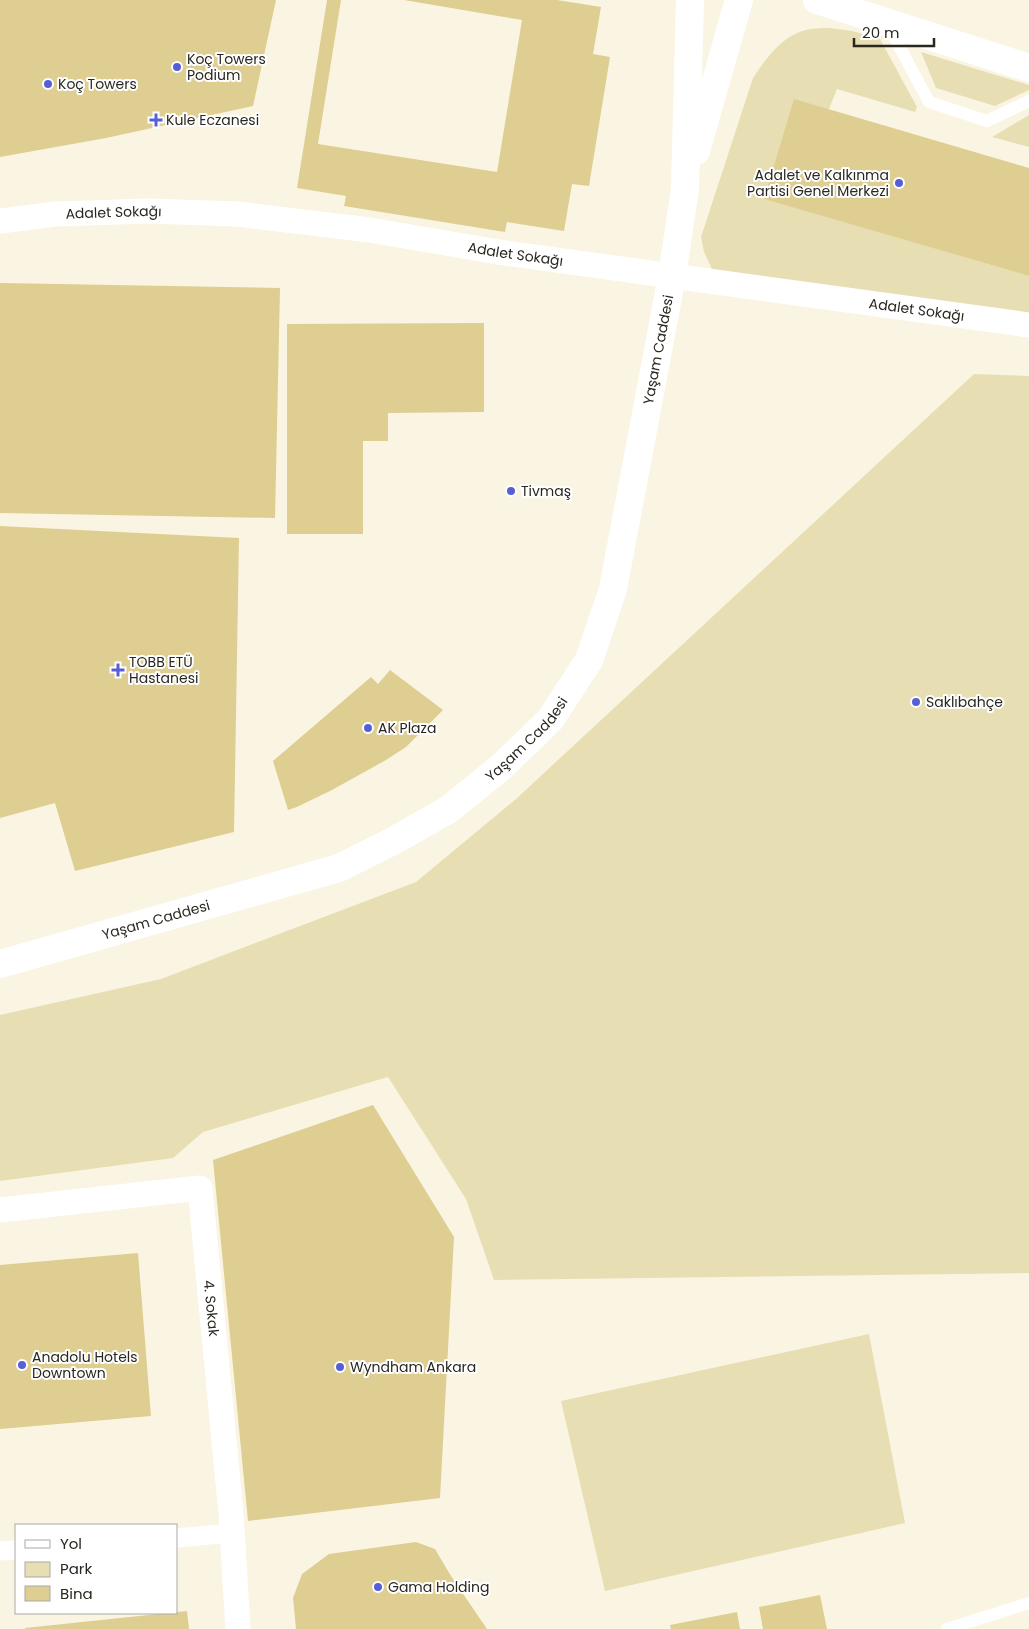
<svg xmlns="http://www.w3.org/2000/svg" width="1029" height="1629" viewBox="0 0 1029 1629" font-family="Poppins,sans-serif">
	<rect width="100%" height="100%" fill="#faf5e2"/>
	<path fill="#e8deb4" d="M830,28l22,3 28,8 37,68 -2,5 -78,-23 -8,20 -64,90 264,77v37l-316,-42 -9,-19 -3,-15 52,-159c14,-21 31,-45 58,-49 6,-1 13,-1 19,-1z
		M921,52l108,33v5l-34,16 -59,-18z
		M1029,115v32l-37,-10z
		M974,374l55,2v897l-535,7 -28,-81 -78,-122 -185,55 -30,26 -173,23v-166l161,-36 255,-97 100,-83z
		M869,1334l36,189 -300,68 -44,-190z"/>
	<path fill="#dece91" d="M0,0h276l-23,106 -147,32 -106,19z
		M327,0h14l-23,144 179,28 25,-152 -118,-20h153l44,7 -8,47 17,3 -21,129 -17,-2 -8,47 -57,-9 -2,10 -161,-26 2,-10 -49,-8z
		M794,99l235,69v108l-265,-77z
		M0,283l280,5 -5,230 -275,-5z
		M484,323v89l-96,1v28h-25v93h-76v-210z
		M0,526l239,12 -5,294 -159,39 -20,-68 -55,15z
		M390,670l53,40 -37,37 -20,13 -54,30 -35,17 -9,3 -15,-49 98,-84 7,7z
		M373,1105l81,132 -14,261 -192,23 -35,-361z
		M138,1253l13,163 -151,13v-164z
		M416,1542l19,7 16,27 36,53h-191l-3,-31 9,-24 27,-20z
		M820,1595l7,34h-64l-4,-22z
		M187,1611l2,18h-164v-1z
		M737,1612l3,17h-69l-1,-4z"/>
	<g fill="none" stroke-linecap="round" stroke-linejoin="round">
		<path stroke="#fff" stroke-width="12" d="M889,27l40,75 58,19 42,-20
			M947,1629l82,-26"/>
		<path stroke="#fff" stroke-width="19" d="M176,1538l56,-5
			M0,1551l16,-1"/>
		<g stroke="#fff" stroke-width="25">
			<path id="s1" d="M0,221l56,-7 92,-3 89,3 133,16 128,22 531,73"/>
			<path id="s2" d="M0,1210l200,-22 31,326 7,115"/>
		</g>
		<g stroke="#fff" stroke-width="28">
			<path d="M696,151l43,-151"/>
			<path id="s3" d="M0,964l339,-96 54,-27 55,-31 52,-42 50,-48 39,-60 24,-71 59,-313 13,-87 5,-189"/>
		</g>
		<path stroke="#fff" stroke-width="28" d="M817,0l212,68"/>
	</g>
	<g fill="#565fd6" stroke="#fff" stroke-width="2">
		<circle cx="177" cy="67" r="5"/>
		<circle cx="48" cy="84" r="5"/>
		<path d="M153.5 112.5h5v5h5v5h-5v5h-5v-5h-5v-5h5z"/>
		<circle cx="899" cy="183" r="5"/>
		<circle cx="511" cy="491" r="5"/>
		<path d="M115.5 662.5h5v5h5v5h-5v5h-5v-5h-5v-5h5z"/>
		<circle cx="916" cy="702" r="5"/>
		<circle cx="368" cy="728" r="5"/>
		<circle cx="22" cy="1365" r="5"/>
		<circle cx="340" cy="1367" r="5"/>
		<circle cx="378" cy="1587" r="5"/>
	</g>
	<g text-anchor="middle" stroke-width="4" stroke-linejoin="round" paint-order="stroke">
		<g font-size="14" fill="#292720" stroke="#fff" text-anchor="start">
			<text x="187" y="64">Koç Towers<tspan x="187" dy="16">Podium</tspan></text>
			<text x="58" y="89">Koç Towers</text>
			<text x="166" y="125">Kule Eczanesi</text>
			<text x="889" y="180" text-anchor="end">Adalet ve Kalkınma<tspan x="889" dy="16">Partisi Genel Merkezi</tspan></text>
			<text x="521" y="496">Tivmaş</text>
			<text x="129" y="667">TOBB ETÜ<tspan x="129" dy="16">Hastanesi</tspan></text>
			<text x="926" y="707">Saklıbahçe</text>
			<text x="378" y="733">AK Plaza</text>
			<text x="32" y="1362">Anadolu Hotels<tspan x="32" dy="16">Downtown</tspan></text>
			<text x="350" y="1372">Wyndham Ankara</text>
			<text x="388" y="1592">Gama Holding</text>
		</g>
		<g font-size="14" fill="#292720" stroke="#fff">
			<text dy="5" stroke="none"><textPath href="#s1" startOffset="114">Adalet Sokağı</textPath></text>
			<text dy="5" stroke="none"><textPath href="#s1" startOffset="519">Adalet Sokağı</textPath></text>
			<text dy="5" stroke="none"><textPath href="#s1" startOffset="924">Adalet Sokağı</textPath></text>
			<text dy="5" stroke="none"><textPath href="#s3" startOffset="1002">Yaşam Caddesi</textPath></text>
			<text dy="5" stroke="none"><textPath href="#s3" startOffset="582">Yaşam Caddesi</textPath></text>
			<text dy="5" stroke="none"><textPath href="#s3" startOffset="162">Yaşam Caddesi</textPath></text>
			<text dy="5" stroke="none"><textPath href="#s2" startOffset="322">4. Sokak</textPath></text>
		</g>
	</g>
	<rect x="15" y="1524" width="162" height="90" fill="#ffffff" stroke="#a9a9a6"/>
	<rect x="25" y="1540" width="25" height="8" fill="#ffffff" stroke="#a9a9a6"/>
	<text x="60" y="1549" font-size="15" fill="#292720">Yol</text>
	<rect x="25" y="1562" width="25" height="15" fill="#e8deb4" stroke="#a9a9a6"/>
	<text x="60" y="1574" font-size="15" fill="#292720">Park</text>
	<rect x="25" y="1586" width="25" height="15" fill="#dece91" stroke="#a9a9a6"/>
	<text x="60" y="1599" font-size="15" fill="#292720">Bina</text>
	<path d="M854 38v8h80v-8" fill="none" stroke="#292720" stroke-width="2.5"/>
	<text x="862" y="38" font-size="15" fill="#292720" stroke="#ffffff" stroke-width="4" paint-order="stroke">20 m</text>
</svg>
